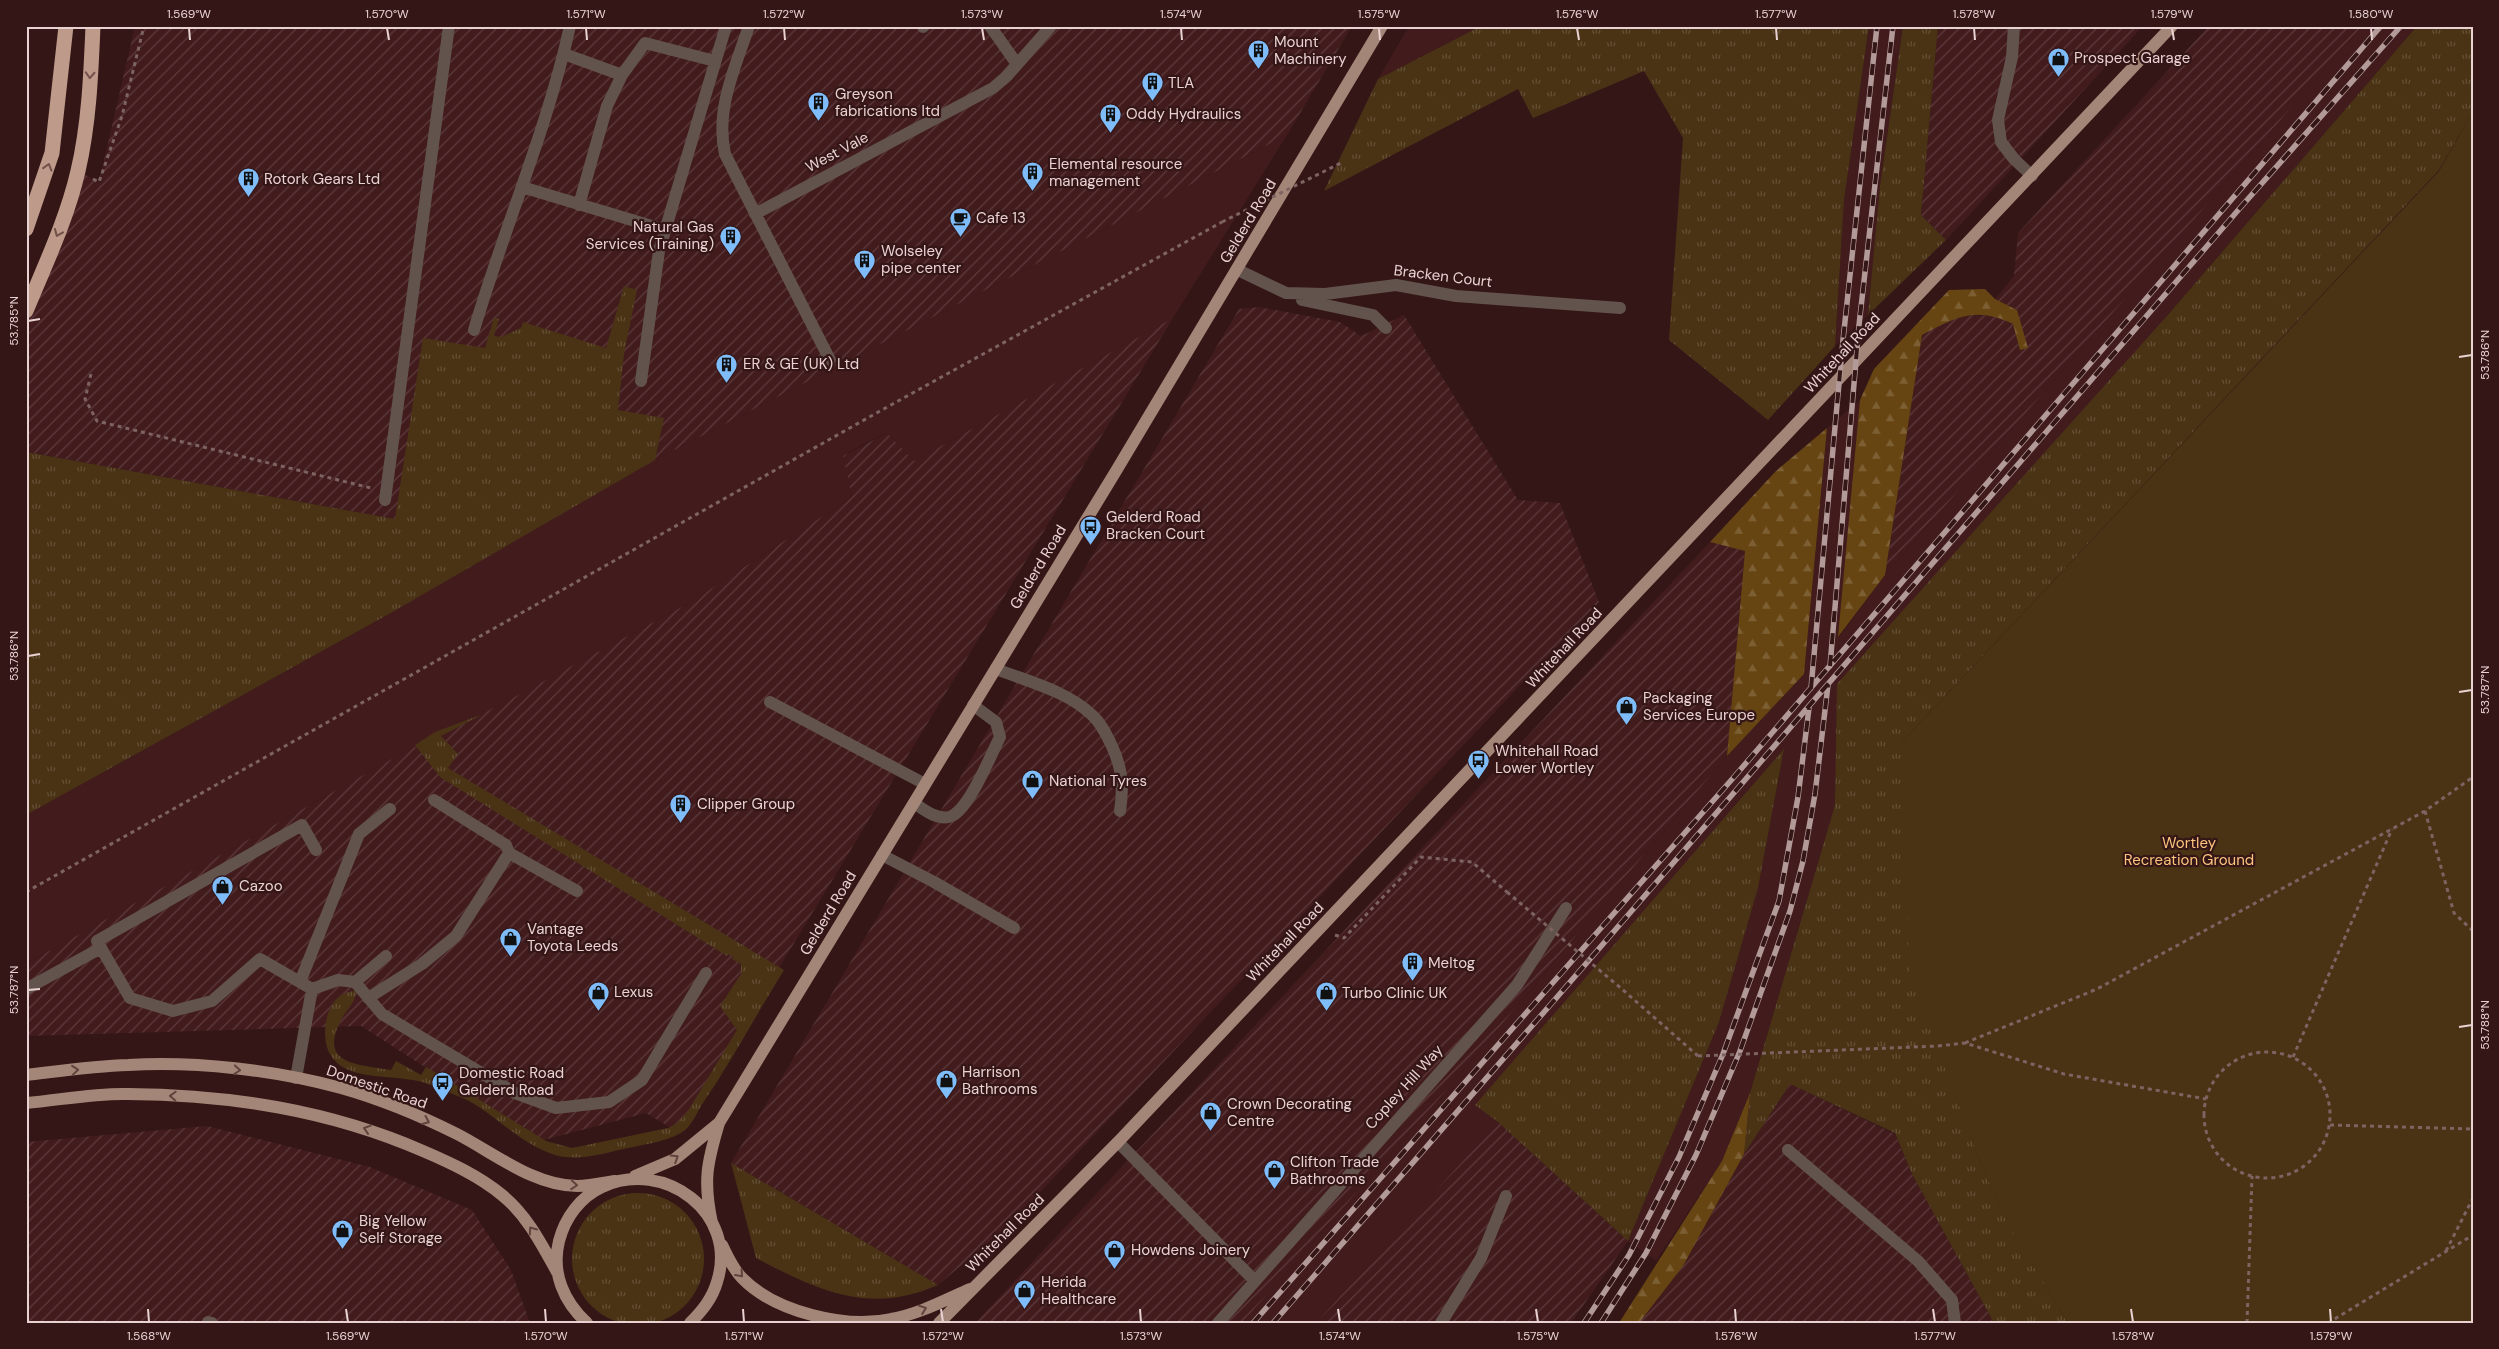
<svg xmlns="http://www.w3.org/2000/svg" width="2499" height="1349" viewBox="0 0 2499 1349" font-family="'DM Sans',sans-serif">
	<defs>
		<pattern id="industrial-furrows" width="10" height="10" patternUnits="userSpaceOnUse" patternTransform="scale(1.25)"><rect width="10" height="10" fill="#421b1d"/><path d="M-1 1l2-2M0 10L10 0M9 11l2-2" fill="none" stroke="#5d3b3d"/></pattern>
		<pattern id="grass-tufts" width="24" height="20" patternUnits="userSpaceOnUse" patternTransform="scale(1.25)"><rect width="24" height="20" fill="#4a3315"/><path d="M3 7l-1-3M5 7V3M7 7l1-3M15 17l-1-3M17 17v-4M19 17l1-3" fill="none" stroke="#645036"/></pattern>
		<pattern id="forest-firs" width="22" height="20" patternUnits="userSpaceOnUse" patternTransform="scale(1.25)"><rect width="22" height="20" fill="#674513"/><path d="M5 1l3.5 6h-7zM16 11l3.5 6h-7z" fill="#7d5f34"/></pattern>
	</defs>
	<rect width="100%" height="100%" fill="#341616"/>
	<path fill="#421b1d" d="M1409,26h72l-103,53z
		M1869,26h34l-23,160 -12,129 -33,31 9,-146z
		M2362,26h55l-251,291 -331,488 -85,288 -28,68 -66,100 -28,-20 91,-219 39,-134 26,-138 -308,355 22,17 -182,201h-74l208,-237 277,-330 77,-82 23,-246 33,-28 -21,237 46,-62z
		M1287,135l-114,183 -259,143 -27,-28 -22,10 -22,13 9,41 -163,106 -190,102 -100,50 -373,209v-149l363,-201 266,-154z"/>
	<path fill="url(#industrial-furrows)" d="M135,26h1217l-65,109 -632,325 -266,154 6,-95 -369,-67v-141l52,-140 21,11z
		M1938,26h205l-197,214 -25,-25z
		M2209,26h153l-477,549 37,-240 36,-19 36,-1 19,9 7,25 -3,-39 -22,-11 19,-23 4,-43z
		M1259,307l81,15 21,14 43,-21 114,185 42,3 39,99 -589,622 -72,61 -207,-122 508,-854z
		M1173,318l-494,815 -33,-20 -106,28 -179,-115 -335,10v-72l373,-209 100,-50 190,-102 163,-106 -9,-41 44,-23 27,28z
		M1710,542l35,9 -18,205 -277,330 -208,237h-267z
		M1790,1084l105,50 17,40 82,149h-355l44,-57 61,-112z
		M1498,1122l130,119 -57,82h-255z
		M207,1126l163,41 102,43 39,60 19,53h-504v-181z"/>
	<path fill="url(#grass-tufts)" d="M1481,26h388l-25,174 -9,146 -67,74 -99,-80 14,-202 -39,-67 -111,47 -15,-29 -194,102 54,-112z
		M1903,26h35l-17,189 25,25 -78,75 12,-129z
		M2417,26h56v86l-34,58 -537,572 34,298 45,124 27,59 60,100h-74l-82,-149 -17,-41 -105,-49 -46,70 6,-61 85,-288 2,-121 329,-367z
		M624,286l13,4 -13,64 -6,56 46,8 -9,42 -266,154 -363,201v-363l369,67 28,-181 62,10 9,-30 5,1 -5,17 7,1 20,-9 2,-6 83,26z
		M483,714l-42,22 17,18 -10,14 336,202c-28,45 -53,92 -83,136 -5,9 -11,22 -20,27 -19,10 -42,12 -62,17 -21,5 -42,11 -64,5 -29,-9 -51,-31 -76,-48 -14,-10 -33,-15 -48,-22 -31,-14 -88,1 -103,-35 -8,-21 0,-59 28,-59 0,10 -7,16 -12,24 -29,49 11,49 47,55l5,-9 25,14 5,-8 43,26 3,-4 6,3 -3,5 71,44 26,7 96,-20 8,-4 12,-13 49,-81 -17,-24 21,-32v-10l-9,-5 1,-2 -5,-3 -1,2 -287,-179 -25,-32 20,-13z
		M1784,749l-26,139 -39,134 -91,219 -130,-119 -23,-17z
		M731,1163l207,122c-69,30 -119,6 -182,-27z
		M572 1259a66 66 0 1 1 132 0a66 66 0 1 1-132 0Z"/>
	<path fill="url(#forest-firs)" d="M1985,289l10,10 22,11 11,38 -8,2 -7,-26c-37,-18 -57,-7 -91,11l-37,240 -47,62 22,-237 14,-31 75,-79z
		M1827,428l-23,246 -77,82 18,-205 -35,-9 66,-71z
		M1750,1093l-6,61 -61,112 -44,57h-20l103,-162z"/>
	<path fill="#4a3315" d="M2473,112v1211h-405l-60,-99 -27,-60 -72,-192 -7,-230 537,-571z"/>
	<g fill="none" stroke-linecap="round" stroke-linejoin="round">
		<path stroke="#7e6363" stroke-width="3" stroke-dasharray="4 4" stroke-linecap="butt" d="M93,179l6,3 23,-66 22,-90
			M91,374l-6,25 12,22 274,67
			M2425,811l29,102 19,18
			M26,892l854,-481 342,-189
			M1335,935l9,3 77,-81 51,5 35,30
			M1623,990l75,66
			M1965,1043l132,-54 328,-178 48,-34
			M1938,1046l27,-3 99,31 142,25
			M2204 1115a63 63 0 1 1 126 0a63 63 0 1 1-126 0Z
			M2293,1057l99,-228
			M2330,1125l143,4
			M2446,1251l27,-53
			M2247,1323l5,-147
			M2328,1323l145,-88"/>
		<path stroke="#62534d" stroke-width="12" d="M749,26c-14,42 -34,84 -24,128l105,206
			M990,26l27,38
			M2014,26l-2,31 -14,63 3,22 13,17 18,17
			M923,27l1,-1
			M564,54l58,21
			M522,187l143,43
			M579,205l28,-99 15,-31 23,-32 70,18
			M755,214l238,-126 13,-11 45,-51
			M1238,270l48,23 39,1 71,-9 60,11 164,12
			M1302,300l71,15 13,13
			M474,330c30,-102 73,-200 96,-304
			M641,381l18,-130 67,-225
			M385,500l64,-474
			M996,669c31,12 71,22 96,46 9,8 14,19 19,29 11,23 13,42 9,67
			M770,702l155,82
			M914,803c9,6 22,17 35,14 19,-4 42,-63 51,-80l-4,-15 -23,-17
			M509,853l68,38
			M882,855l52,27 80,46
			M300,982l59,-148 31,-25
			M355,982l31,-26
			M26,989l75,-41
			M312,989l-52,-30 -48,42 -39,10 -43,-13 -33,-57 205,-116 14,25
			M368,998l54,-34 34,-28 53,-83 -3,-8 -72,-45
			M296,1078l16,-89 26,-9 17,2 27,32 133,79 41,15 53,-6 33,-22 64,-107
			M1118,1142l136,138
			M1788,1150l130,111 34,39 3,23
			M208,1322l4,1
			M1218,1323l299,-338 49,-77
			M1441,1323l40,-65 25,-62"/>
		<path stroke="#a48678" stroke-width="12" d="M26,1075c34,-4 68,-9 102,-10 69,-4 146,5 213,23 39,11 80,28 116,46 37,19 77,52 120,52 12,0 26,-3 38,-5
			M26,1103c34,-3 69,-10 102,-9 103,1 201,16 295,57 28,12 56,25 79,44 25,20 40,50 55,77
			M635,1176l40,-17 44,-36
			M712,1223c-9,-42 -5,-60 7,-100l397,-652 266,-445
			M722,1245c6,12 11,24 20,33 33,34 104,51 149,41 28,-5 54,-19 79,-30
			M587,1323c-23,-21 -36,-50 -28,-82 6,-23 21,-44 43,-54 62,-29 137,26 115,95 -5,17 -15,29 -27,41
			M939,1323l179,-181 1054,-1116"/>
		<path stroke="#be9a8a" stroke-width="15" d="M26,229l26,-76 14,-127
			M26,311c19,-46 41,-92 52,-140 11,-47 13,-97 15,-145"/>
		<defs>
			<path id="rail" d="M1830,666l29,-341 34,-299
				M1811,688l32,-348 34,-314
				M1253,1323l481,-546 647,-751
				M1273,1323l285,-327 682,-788 161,-182
				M1584,1323l45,-68 50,-98 44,-103 56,-153 19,-104 11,-89
				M1601,1323l45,-70 50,-98 44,-104 50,-140 13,-50 12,-67 13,-109"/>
		</defs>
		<use href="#rail" stroke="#b29a99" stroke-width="5.5"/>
		<use href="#rail" stroke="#341616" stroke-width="4" stroke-dasharray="11" stroke-linecap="butt"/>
		<path stroke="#7e6363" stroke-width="3" stroke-dasharray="4 4" stroke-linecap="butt" d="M1222,222l119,-59
			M1507,892l116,98
			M1698,1056l240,-10"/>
	</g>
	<defs><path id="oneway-chevron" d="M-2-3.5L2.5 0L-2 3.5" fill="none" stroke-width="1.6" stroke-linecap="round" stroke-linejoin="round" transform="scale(1.25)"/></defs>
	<g stroke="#72514a">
		<use href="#oneway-chevron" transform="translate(90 75) rotate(93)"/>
		<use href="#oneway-chevron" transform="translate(48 167) rotate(-73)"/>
		<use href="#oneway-chevron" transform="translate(58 233) rotate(113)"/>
	</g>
	<g stroke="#61433d">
		<use href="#oneway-chevron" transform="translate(75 1070) rotate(-6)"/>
		<use href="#oneway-chevron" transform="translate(237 1070) rotate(5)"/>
		<use href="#oneway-chevron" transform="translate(173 1096) rotate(-177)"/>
		<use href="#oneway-chevron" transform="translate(426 1121) rotate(24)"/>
		<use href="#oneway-chevron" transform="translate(367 1129) rotate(-162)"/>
		<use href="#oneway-chevron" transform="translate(675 1158) rotate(-32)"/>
		<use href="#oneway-chevron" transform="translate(574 1185) rotate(4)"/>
		<use href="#oneway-chevron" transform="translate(532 1230) rotate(-125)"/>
		<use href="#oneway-chevron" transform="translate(740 1274) rotate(48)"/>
		<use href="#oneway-chevron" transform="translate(923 1309) rotate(-21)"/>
	</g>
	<path fill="none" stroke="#e9d3d2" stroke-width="2" d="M189,28l1,12M387,28l2,12M586,28l1,12M784,28l1,12M982,28l2,12M1181,28l1,12M1379,28l1,12M1577,28l2,12M1776,28l1,12M1974,28l1,12M2172,28l2,12M2371,28l1,12M28,321l12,-2M2459,357l13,-2M28,656l12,-2M2459,692l13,-2M28,990l12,-1M2459,1027l13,-2M148,1309l1,13M346,1309l2,13M545,1309l1,13M743,1309l1,13M941,1309l2,13M1140,1309l1,13M1338,1309l2,13M1536,1309l2,13M1735,1309l1,13M1933,1309l2,13M2131,1309l2,13M2330,1309l1,13"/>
	<defs>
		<symbol id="building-pin" viewBox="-11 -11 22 30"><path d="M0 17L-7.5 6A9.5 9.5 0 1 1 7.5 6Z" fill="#7fbdfa" stroke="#341616"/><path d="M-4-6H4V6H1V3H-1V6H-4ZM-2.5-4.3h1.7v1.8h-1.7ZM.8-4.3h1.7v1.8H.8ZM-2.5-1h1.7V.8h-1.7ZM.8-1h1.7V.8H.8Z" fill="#111"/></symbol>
		<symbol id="shop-pin" viewBox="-11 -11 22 30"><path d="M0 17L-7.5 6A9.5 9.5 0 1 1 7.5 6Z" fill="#7fbdfa" stroke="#341616"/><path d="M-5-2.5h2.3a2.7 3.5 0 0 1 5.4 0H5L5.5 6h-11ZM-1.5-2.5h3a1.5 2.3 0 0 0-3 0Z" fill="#111"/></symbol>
		<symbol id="cafe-pin" viewBox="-11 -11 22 30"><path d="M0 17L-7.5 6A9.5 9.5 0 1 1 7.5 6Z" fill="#7fbdfa" stroke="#341616"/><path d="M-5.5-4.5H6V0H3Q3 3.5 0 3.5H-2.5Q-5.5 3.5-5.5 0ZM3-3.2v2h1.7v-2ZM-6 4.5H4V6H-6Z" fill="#111"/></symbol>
		<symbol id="bus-pin" viewBox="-11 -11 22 30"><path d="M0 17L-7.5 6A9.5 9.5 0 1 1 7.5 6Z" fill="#7fbdfa" stroke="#341616"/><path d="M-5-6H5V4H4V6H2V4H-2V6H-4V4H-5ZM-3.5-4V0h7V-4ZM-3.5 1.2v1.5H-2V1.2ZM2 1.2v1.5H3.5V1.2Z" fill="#111"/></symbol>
	</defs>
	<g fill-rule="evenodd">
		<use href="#building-pin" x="1246" y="38" width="25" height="34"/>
		<use href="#shop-pin" x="2046" y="46" width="25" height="34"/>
		<use href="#building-pin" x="1140" y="70" width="25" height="34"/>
		<use href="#building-pin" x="806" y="90" width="25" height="34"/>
		<use href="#building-pin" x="1098" y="102" width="25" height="34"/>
		<use href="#building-pin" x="1020" y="160" width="25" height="34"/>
		<use href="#building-pin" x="236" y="166" width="25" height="34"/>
		<use href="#cafe-pin" x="948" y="206" width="25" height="34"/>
		<use href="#building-pin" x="718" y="224" width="25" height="34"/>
		<use href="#building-pin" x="852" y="248" width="25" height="34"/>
		<use href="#building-pin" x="714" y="352" width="25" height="34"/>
		<use href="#bus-pin" x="1078" y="514" width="25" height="34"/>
		<use href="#shop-pin" x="1614" y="694" width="25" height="34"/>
		<use href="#bus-pin" x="1466" y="748" width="25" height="34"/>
		<use href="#shop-pin" x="1020" y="768" width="25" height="34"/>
		<use href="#building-pin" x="668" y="792" width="25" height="34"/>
		<use href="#shop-pin" x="210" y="874" width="25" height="34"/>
		<use href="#shop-pin" x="498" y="926" width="25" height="34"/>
		<use href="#building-pin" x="1400" y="950" width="25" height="34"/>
		<use href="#shop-pin" x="586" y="980" width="25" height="34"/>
		<use href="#shop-pin" x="1314" y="980" width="25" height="34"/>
		<use href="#shop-pin" x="934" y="1068" width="25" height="34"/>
		<use href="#bus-pin" x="430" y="1070" width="25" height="34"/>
		<use href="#shop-pin" x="1198" y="1100" width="25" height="34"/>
		<use href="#shop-pin" x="1262" y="1158" width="25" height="34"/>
		<use href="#shop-pin" x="330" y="1218" width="25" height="34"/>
		<use href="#shop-pin" x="1102" y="1238" width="25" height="34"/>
		<use href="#shop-pin" x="1012" y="1278" width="25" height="34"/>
	</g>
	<g text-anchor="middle" stroke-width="4.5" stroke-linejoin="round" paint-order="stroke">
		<g font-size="15" fill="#e9d3d2" stroke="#341616" text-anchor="start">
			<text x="1274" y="47">Mount<tspan x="1274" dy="17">Machinery</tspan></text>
			<text x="2074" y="63">Prospect Garage</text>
			<text x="1168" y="88">TLA</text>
			<text x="835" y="99">Greyson<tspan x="835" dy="17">fabrications ltd</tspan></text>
			<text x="1126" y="119">Oddy Hydraulics</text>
			<text x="1049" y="169">Elemental resource<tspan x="1049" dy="17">management</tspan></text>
			<text x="264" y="184">Rotork Gears Ltd</text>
			<text x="976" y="223">Cafe 13</text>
			<text x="714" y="232" text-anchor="end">Natural Gas<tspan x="714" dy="17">Services (Training)</tspan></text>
			<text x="881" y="256">Wolseley<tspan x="881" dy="17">pipe center</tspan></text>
			<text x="743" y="369">ER &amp; GE (UK) Ltd</text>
			<text x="1106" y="522">Gelderd Road<tspan x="1106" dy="17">Bracken Court</tspan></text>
			<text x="1643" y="703">Packaging<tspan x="1643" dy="17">Services Europe</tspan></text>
			<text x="1495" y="756">Whitehall Road<tspan x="1495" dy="17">Lower Wortley</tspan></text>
			<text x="1049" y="786">National Tyres</text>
			<text x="697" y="809">Clipper Group</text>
			<text x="239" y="891">Cazoo</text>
			<text x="527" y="934">Vantage<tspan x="527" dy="17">Toyota Leeds</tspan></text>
			<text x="1428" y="968">Meltog</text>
			<text x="614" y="997">Lexus</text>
			<text x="1342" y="998">Turbo Clinic UK</text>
			<text x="962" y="1077">Harrison<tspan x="962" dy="17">Bathrooms</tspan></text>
			<text x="459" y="1078">Domestic Road<tspan x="459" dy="17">Gelderd Road</tspan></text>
			<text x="1227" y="1109">Crown Decorating<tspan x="1227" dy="17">Centre</tspan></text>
			<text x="1290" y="1167">Clifton Trade<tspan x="1290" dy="17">Bathrooms</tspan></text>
			<text x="359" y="1226">Big Yellow<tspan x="359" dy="17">Self Storage</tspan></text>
			<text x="1131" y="1255">Howdens Joinery</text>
			<text x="1041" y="1287">Herida<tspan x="1041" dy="17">Healthcare</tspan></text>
		</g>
		<g font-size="15" fill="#e9d3d2" stroke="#341616">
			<text transform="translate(837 152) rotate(-28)" y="5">West Vale</text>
			<text transform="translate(1248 221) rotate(-59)" y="5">Gelderd Road</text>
			<text transform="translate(1443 276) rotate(7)" y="5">Bracken Court</text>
			<text transform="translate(1842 353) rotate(-47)" y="5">Whitehall Road</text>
			<text transform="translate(1038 567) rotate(-59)" y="5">Gelderd Road</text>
			<text transform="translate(1564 648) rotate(-47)" y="5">Whitehall Road</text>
			<text transform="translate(828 913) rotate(-59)" y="5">Gelderd Road</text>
			<text transform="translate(1285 942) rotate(-46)" y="5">Whitehall Road</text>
			<text transform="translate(377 1087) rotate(19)" y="5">Domestic Road</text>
			<text transform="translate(1404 1087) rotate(-48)" y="5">Copley Hill Way</text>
			<text transform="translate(1005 1233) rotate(-45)" y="5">Whitehall Road</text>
		</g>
		<g font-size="15" fill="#fcc47e" stroke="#341616">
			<text x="2189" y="848">Wortley<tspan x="2189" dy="17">Recreation Ground</tspan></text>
		</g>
	</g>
	<rect width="2499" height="1349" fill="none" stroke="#341616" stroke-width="55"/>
	<rect x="28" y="28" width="2444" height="1294" fill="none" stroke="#e9d3d2" stroke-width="2"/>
	<g font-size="12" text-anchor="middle" fill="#e9d3d2">
		<text x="189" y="18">1.569°W</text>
		<text x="387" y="18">1.570°W</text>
		<text x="586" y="18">1.571°W</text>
		<text x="784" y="18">1.572°W</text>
		<text x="982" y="18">1.573°W</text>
		<text x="1181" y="18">1.574°W</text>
		<text x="1379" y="18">1.575°W</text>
		<text x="1577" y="18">1.576°W</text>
		<text x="1776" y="18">1.577°W</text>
		<text x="1974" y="18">1.578°W</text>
		<text x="2172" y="18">1.579°W</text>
		<text x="2371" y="18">1.580°W</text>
		<text transform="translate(14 321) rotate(-90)" y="4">53.785°N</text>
		<text transform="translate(2485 355) rotate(-90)" y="4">53.786°N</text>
		<text transform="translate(14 656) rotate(-90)" y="4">53.786°N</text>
		<text transform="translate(2485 690) rotate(-90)" y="4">53.787°N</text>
		<text transform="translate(14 990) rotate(-90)" y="4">53.787°N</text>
		<text transform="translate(2485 1025) rotate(-90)" y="4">53.788°N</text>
		<text x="149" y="1340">1.568°W</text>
		<text x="348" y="1340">1.569°W</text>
		<text x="546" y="1340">1.570°W</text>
		<text x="744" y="1340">1.571°W</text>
		<text x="943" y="1340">1.572°W</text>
		<text x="1141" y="1340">1.573°W</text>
		<text x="1340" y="1340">1.574°W</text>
		<text x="1538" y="1340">1.575°W</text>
		<text x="1736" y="1340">1.576°W</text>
		<text x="1935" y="1340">1.577°W</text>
		<text x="2133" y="1340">1.578°W</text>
		<text x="2331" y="1340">1.579°W</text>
	</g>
</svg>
